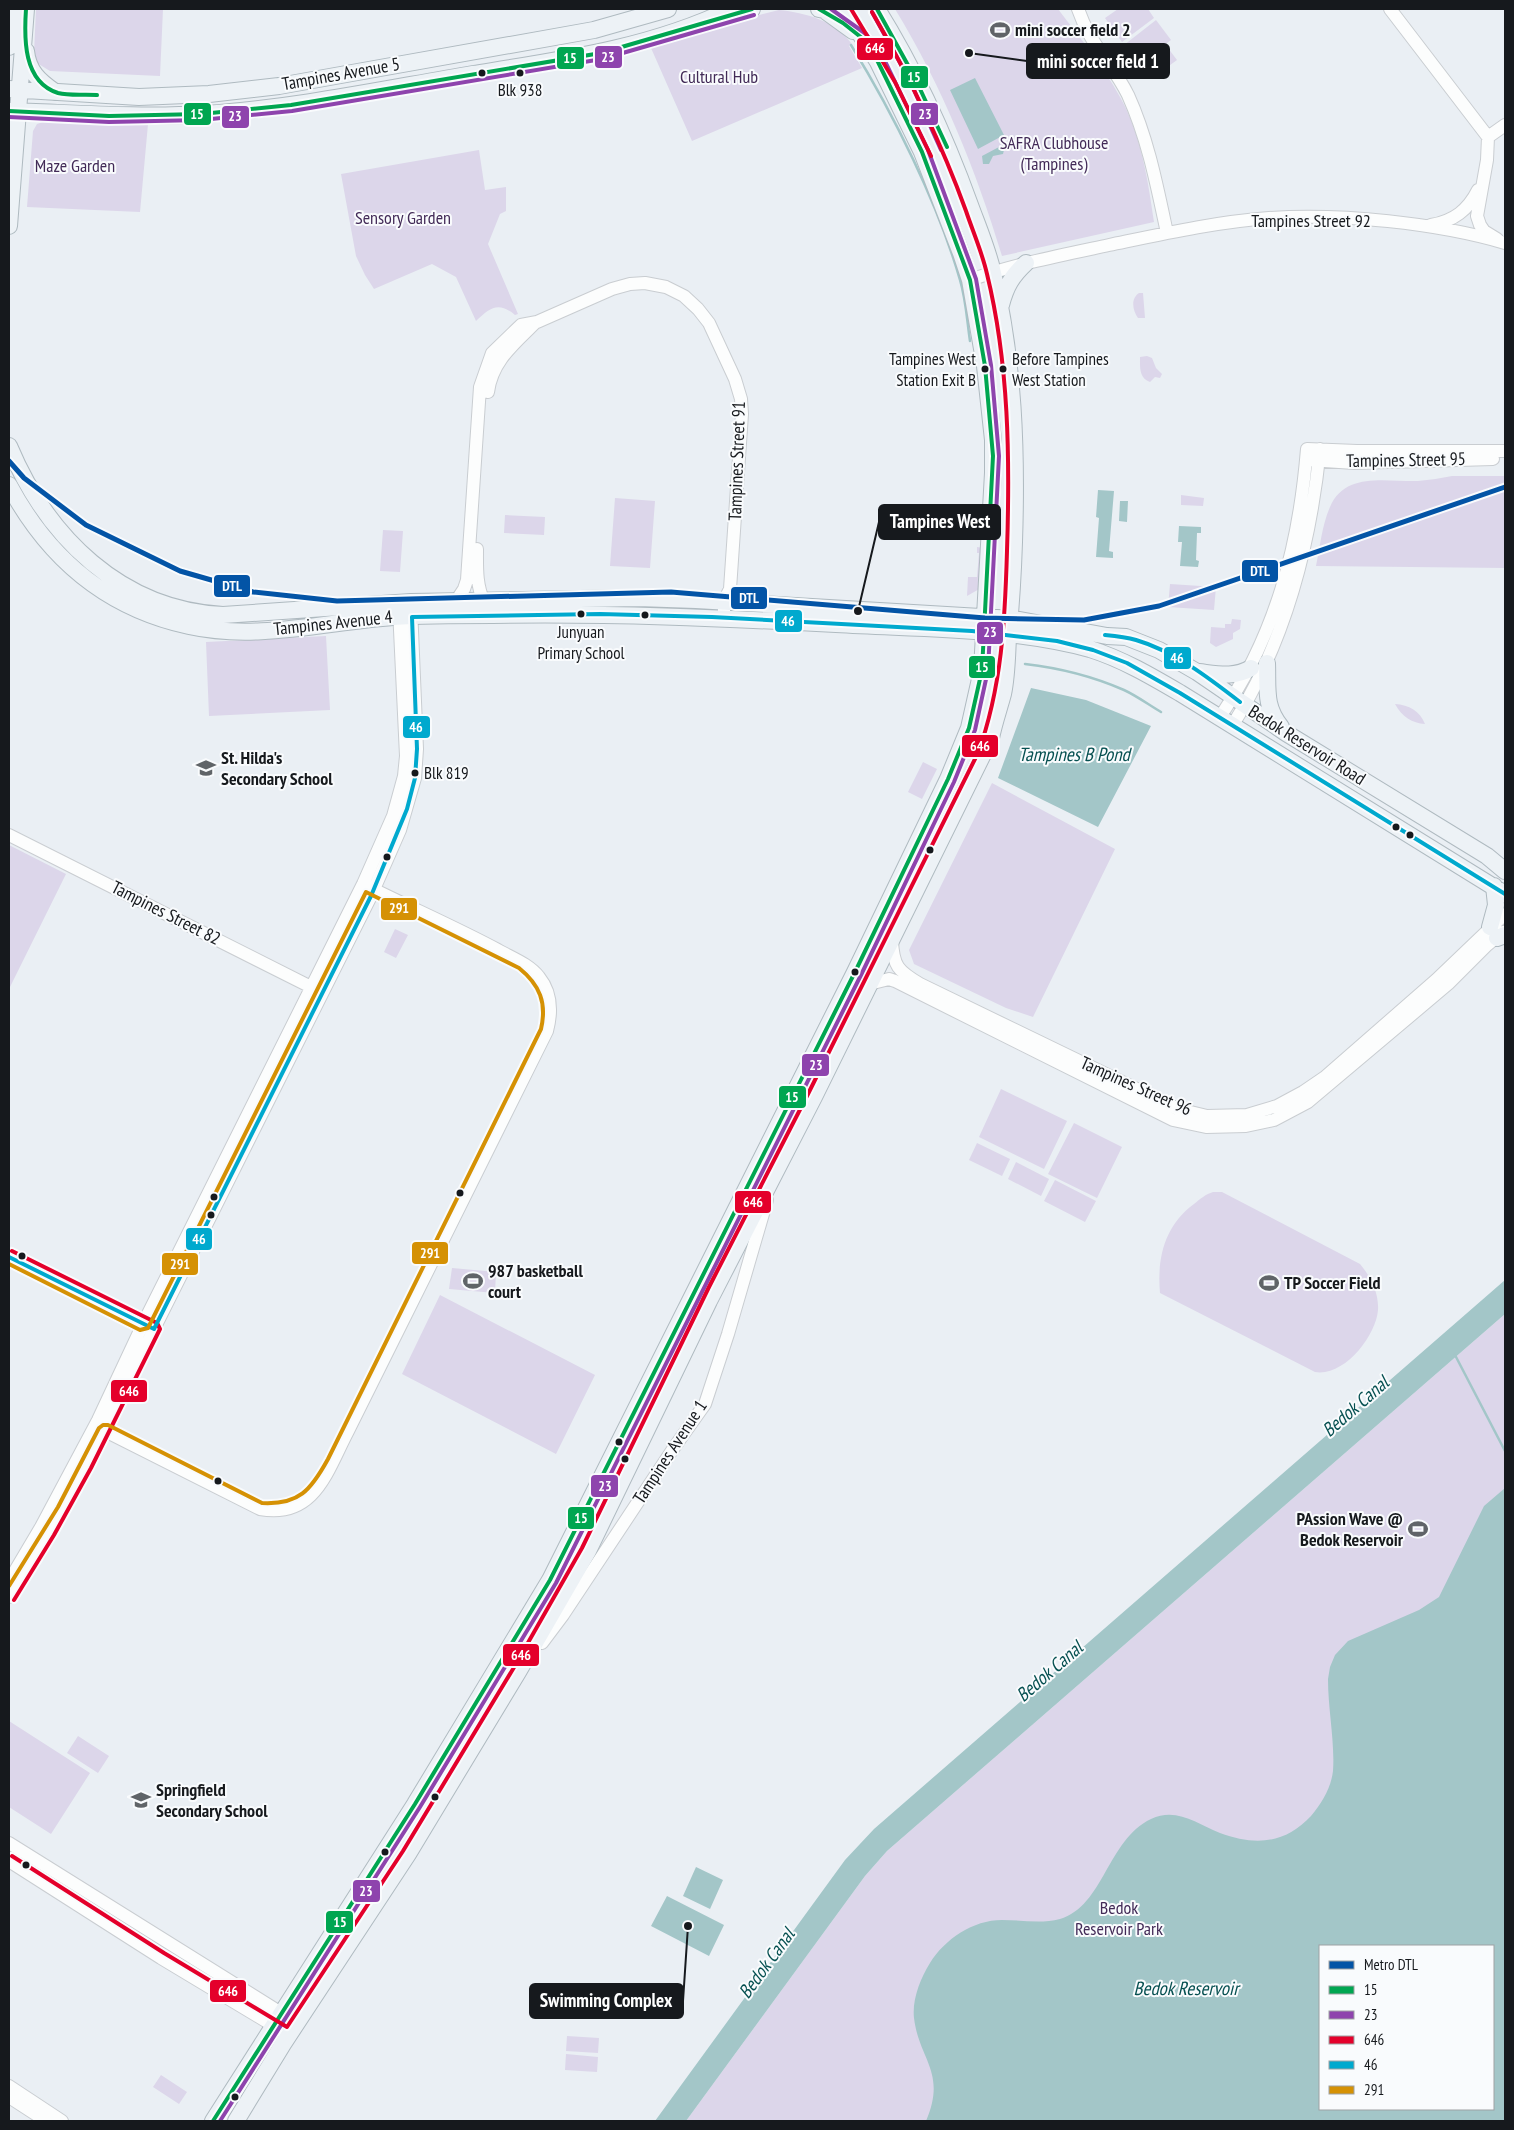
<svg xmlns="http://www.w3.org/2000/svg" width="1514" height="2130" viewBox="0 0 1514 2130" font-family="'PT Sans Narrow',sans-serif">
	<rect width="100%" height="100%" fill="#eaeff4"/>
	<path fill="#dcd6ea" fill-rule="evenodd" d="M36,9h127l-3,67 -110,-5 -13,-8 -3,-10z
		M895,9h163c21,28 45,56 62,88 21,37 28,83 34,125l-152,34c-26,-86 -60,-170 -107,-247z
		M1118,9h30l6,9 -32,24 -17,-24z
		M779,10c27,3 55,10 73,34l-3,2 13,22 -170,73 -41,-93 65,-22z
		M1156,20l15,20 -33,25 -14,-20z
		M1168,48l9,12 -26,19 -9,-12z
		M46,121l102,3 -8,88 -113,-5 6,-76 4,-7z
		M479,150l6,40 21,-3v24l-6,3 -12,30 30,70 -3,1c-17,-14 -25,-7 -39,6l-20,-44 -24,-13 -58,25 -9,-14 -9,-19 -15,-82z
		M1139,293h4l2,25h-7c-5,-7 -8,-19 1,-25z
		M1147,356l5,2 4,10 6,6 -2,4 -5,-1 -5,5c-11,-4 -10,-14 -10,-25z
		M1452,476h53v92l-189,-2c4,-19 6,-41 14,-59 15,-36 57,-25 88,-26 12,-1 23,-3 34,-5z
		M1181,495l23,3 -1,8 -22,-1z
		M615,498l40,3 -5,67 -40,-2z
		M505,515l40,2 -1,18 -40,-2z
		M383,530l20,1 -3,41 -20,-1z
		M977,547l6,1 -2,40 -14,8 1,-19h9l2,-24h-2z
		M1170,584l46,3 -2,23 -46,-3z
		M1232,619l9,1 -1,9 -7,4v6l-17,8 -6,-4 1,-16 14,1v-4h6z
		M326,636l4,74 -121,6 -3,-74z
		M1395,704c14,1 25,7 30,20 -13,-1 -23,-7 -30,-20z
		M923,762l14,7 -15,30 -14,-7z
		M992,783l123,66 -82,168 -27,-9 -92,-44 -5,-14z
		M9,845l57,29 -57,115z
		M395,929l13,6 -12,23 -12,-6z
		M1001,1089l66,32 -23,48 -65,-32z
		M1074,1123l48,24 -25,51 -49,-24z
		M977,1143l33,16 -8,17 -33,-16z
		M1016,1162l33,17 -8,17 -33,-17z
		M1055,1180l41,21 -11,21 -41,-21z
		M1213,1192h9l138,72c11,13 19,29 18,46 -2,26 -34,67 -63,62l-155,-79c-3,-34 4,-67 34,-89 6,-5 12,-10 19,-12z
		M452,1268l44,4 -1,21 -46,-4z
		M440,1295l155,80 -39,79 -154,-80z
		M1505,1314v807h-819l179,-245 22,-25zM1320,1946h173v163h-173z
		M9,1721l81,52 -39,61 -42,-27z
		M78,1736l31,20 -11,17 -31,-20z
		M567,2036l32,2 -1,15 -32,-2z
		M566,2054l32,3 -1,15 -32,-2z
		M161,2075l26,17 -8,12 -26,-17z"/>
	<path fill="#a3c6c8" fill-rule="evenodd" d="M975,78l29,57 -26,14 -28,-59z
		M999,147l5,3 -1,4 -10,2 -4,8h-6l-1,-8z
		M1098,490l16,1 -5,60 4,1v6l-17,-1 3,-39 -3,-1z
		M1120,501h8l-1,21 -8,-1z
		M1179,526l22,1v6h-4l-1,27 3,1 -1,6 -18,-1 2,-24h-4z
		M1031,688l55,12 65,26 -53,101 -100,-49z
		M1505,1280v34l-618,537 -22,25 -179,245h-31l190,-261 29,-31z
		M1505,1488v633h-579c21,-49 -7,-61 -12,-103 -2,-18 6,-39 16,-55 15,-24 43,-43 72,-43 20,0 39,4 58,-1 44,-13 47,-79 91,-100 26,-12 46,5 69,14 35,13 65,11 91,-17 11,-13 20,-28 22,-45 2,-30 -5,-61 -5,-92l2,-12 5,-12 13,-14 71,-31 20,-13 45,-91zM1320,1946h173v163h-173z
		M696,1867l27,13 -13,29 -27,-13z
		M667,1896l57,29 -15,31 -58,-30z"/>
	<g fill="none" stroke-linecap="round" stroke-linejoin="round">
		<path stroke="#a3c6c8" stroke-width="2.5" d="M851,45c42,68 87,158 109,235 6,20 7,41 10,61
			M1025,664c35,4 67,12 99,26 13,6 25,15 37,22
			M1455,1355l50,96"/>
		<defs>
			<path id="minor" d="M1078,9c12,36 35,55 50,86 20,44 29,91 39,138
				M1390,9l98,128 -1,23 -10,56 3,9 4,6 13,8
				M1488,137l17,-12
				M1431,225c23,-4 37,-15 47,-35
				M970,280c45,-16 92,-25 139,-35 53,-11 106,-23 160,-27 71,-5 168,5 236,25
				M488,392c4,-31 26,-48 47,-69
				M1310,460l44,3 139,-4
				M477,549c0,19 -1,35 7,53
				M456,601l8,-12 3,-9 13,-193 12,-34 29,-28 16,-3 75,-33 18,-5 15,-1 21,4 18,9 14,13 11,14 26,56 6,20 1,15 -12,175 -6,12v17
				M1220,717c56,-83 79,-170 87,-268l50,2h148
				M1232,726c53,-83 78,-179 88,-277
				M9,835l308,155
				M892,940c1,26 6,31 28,44l258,125 29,7 40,-1 30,-9 26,-14 22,-15 111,-97 69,-66
				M869,984l20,-5 6,2 278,139 33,7 40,-1 28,-6 34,-18 140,-118 39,-39 16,-13
				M9,1257l140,70
				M99,1428l161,81c55,10 67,-38 88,-78l199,-400c5,-19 5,-38 -8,-54 -10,-13 -27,-19 -41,-27 -43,-23 -87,-42 -131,-64
				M9,1581l32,-54 57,-107 45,-96 220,-440 30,-68 11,-40 2,-20 -7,-147
				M9,1597l54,-87 42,-79 49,-102 217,-433 29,-66 15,-52 2,-29 -6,-142
				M542,1643l21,-28 110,-166 32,-45 23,-70 39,-134
				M9,1843l288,180
				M9,1861l152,97 128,77
				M9,2086l53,35
				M9,2097l37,24"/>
			<path id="major" d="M819,9l5,1 29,21
				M723,16l29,-7
				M9,47l3,-38
				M26,51c2,20 13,30 29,41
				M9,89l130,8 70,-3 70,-8 315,-56 74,-21
				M9,111c65,2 130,7 196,3 90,-6 179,-25 268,-40 88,-14 177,-26 258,-65
				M9,226l17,-217
				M1001,305c5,-19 11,-29 25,-42
				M9,446c38,91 112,164 214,169l188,-13 227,-4 58,2 318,19 93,17 19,1 33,13 38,22 89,61 201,123 18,15
				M9,485c39,73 97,123 180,141 67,15 137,-4 204,-9 34,-2 67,-2 100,-2 115,-2 229,3 343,9 84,5 172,3 254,25 32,10 61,27 90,44l325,201
				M1267,663c1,26 -3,43 14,64
				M1199,672c18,2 36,6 52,-4
				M1490,927l6,-22 -2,-19
				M1497,938l8,-3
				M213,2121l202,-317 135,-224 305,-608 93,-193 21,-51 13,-58 11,-197v-33l-8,-74 -15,-86 -9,-27 -39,-101 -44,-90 -34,-53
				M236,2121l47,-77 125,-190 110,-182 70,-121 121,-250 105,-204 177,-359c3,-15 8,-29 12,-44 4,-19 4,-38 5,-57 3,-32 5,-63 6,-95 3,-90 0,-181 -21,-269 -5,-23 -15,-46 -23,-68 -25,-69 -55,-135 -93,-196"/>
		</defs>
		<use href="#minor" stroke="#c9cdd1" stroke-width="14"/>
		<use href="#major" stroke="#afbac0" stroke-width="18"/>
		<use href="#minor" stroke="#fcfdfd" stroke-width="12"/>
		<use href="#major" stroke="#edf2f6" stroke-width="16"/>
		<defs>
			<path id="bus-1" d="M26,9c-2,29 -3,73 32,84 12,3 26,1 39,2
				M877,9l37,67 33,71
				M9,111l100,5 92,-2 90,-9 310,-52 151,-44
				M213,2121l202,-317 135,-224 305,-608 93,-193 21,-51 13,-58 11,-214 -8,-90 -15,-86 -48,-128 -44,-90 -16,-24 -19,-15 -24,-14"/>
			<path id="bus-2" d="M872,12l37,67 32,71
				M9,117l100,5 92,-2 91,-9 310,-52 152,-44
				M220,2121l200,-314 136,-224 305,-608 93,-193 21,-52 13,-60 11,-214 -8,-91 -15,-86 -48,-129 -44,-91 -18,-25 -35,-25"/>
			<path id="bus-3" d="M851,9l44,73 36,74
				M12,1251l145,72 3,6 -69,139 -37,67 -40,65
				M12,1856l152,97 123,74 116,-176 110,-182 69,-121 127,-261 99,-193 170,-341c24,-66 27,-133 29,-202 3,-93 2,-187 -20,-277 -5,-22 -14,-42 -21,-63 -25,-69 -57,-135 -94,-199"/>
			<path id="bus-4" d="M1105,635c11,1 21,2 31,5 38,11 73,38 104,62
				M9,1257l145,72 217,-433 36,-87 8,-31 2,-29 -5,-132 188,-3 112,3 260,14 85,10 36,9 34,13 53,30 325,201"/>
			<path id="bus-5" d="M9,1264l131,66 8,-2 218,-436 153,76c21,17 28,35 22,61l-213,430c-17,31 -29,46 -66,44l-154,-78h-5l-4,3 -41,79 -49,79"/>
		</defs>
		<use href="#bus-1" stroke="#f9fbfd" stroke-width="8"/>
		<use href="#bus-2" stroke="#f9fbfd" stroke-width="8"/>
		<use href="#bus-3" stroke="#f9fbfd" stroke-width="8"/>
		<use href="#bus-4" stroke="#f9fbfd" stroke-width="8"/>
		<use href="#bus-5" stroke="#f9fbfd" stroke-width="8"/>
		<use href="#bus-1" stroke="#00a651" stroke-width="4"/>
		<use href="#bus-2" stroke="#8e44ad" stroke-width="4"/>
		<use href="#bus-3" stroke="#e4002b" stroke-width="4"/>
		<use href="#bus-4" stroke="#00a9ce" stroke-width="4"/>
		<use href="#bus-5" stroke="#d59104" stroke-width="4"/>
		<defs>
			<path id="metro-1" d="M9,461l15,17 62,47 94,46 73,21 84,9 334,-9 314,26 99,2 75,-14 346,-119"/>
		</defs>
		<use href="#metro-1" stroke="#f9fbfd" stroke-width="9"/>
		<use href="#metro-1" stroke="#0354a6" stroke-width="5"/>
	</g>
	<defs>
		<symbol id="stadium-bare" viewBox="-9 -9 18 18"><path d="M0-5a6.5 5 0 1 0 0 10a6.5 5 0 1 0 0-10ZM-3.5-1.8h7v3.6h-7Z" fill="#606468" stroke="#f9fbfd" stroke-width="2.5" paint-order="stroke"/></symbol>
		<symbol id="school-bare" viewBox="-9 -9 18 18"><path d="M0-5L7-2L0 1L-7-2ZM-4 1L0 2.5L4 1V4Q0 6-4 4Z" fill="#606468" stroke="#f9fbfd" stroke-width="2.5" paint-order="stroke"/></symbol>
	</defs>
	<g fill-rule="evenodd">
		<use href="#stadium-bare" x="986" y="16" width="28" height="28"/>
		<use href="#school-bare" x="192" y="754" width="28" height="28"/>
		<use href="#stadium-bare" x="459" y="1267" width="28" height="28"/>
		<use href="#stadium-bare" x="1255" y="1269" width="28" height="28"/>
		<use href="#stadium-bare" x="1404" y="1515" width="28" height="28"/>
		<use href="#school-bare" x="127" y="1786" width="28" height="28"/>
	</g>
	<g fill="#16191d" stroke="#f9fbfd" stroke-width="2">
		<circle cx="482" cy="73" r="4.5"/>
		<circle cx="520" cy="73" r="4.5"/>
		<circle cx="985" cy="369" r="4.5"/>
		<circle cx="1003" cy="369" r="4.5"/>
		<circle cx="581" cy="614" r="4.5"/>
		<circle cx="645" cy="615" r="4.5"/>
		<circle cx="415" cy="773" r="4.5"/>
		<circle cx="1396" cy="827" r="4.5"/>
		<circle cx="1410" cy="835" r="4.5"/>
		<circle cx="930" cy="850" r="4.5"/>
		<circle cx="387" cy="857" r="4.5"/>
		<circle cx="855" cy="972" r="4.5"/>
		<circle cx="460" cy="1193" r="4.5"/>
		<circle cx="214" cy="1197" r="4.5"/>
		<circle cx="211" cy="1215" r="4.5"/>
		<circle cx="22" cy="1256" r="4.5"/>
		<circle cx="619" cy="1442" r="4.5"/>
		<circle cx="625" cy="1459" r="4.5"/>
		<circle cx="218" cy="1481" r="4.5"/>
		<circle cx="435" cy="1797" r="4.5"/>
		<circle cx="385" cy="1852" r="4.5"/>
		<circle cx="26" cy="1865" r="4.5"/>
		<circle cx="235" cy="2097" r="4.5"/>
	</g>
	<g text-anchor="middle" stroke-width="4" stroke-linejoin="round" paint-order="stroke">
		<g font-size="17" fill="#16191d" stroke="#f9fbfd">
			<text x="520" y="96">Blk 938</text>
			<text x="976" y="365" text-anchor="end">Tampines West<tspan x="976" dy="21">Station Exit B</tspan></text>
			<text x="1012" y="365" text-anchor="start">Before Tampines<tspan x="1012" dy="21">West Station</tspan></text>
			<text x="581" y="638">Junyuan<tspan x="581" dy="21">Primary School</tspan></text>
			<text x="424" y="779" text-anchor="start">Blk 819</text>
		</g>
		<g font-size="18" font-weight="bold" fill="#16191d" stroke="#f9fbfd" text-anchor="start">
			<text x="1015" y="36">mini soccer field 2</text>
			<text x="221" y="764">St. Hilda's<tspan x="221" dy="21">Secondary School</tspan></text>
			<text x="488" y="1277">987 basketball<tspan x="488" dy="21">court</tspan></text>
			<text x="1284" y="1289">TP Soccer Field</text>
			<text x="1403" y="1525" text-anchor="end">PAssion Wave @<tspan x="1403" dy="21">Bedok Reservoir</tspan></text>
			<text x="156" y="1796">Springfield<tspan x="156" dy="21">Secondary School</tspan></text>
		</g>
		<g font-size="18" fill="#16191d" stroke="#f9fbfd">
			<text transform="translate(341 74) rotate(-10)" y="6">Tampines Avenue 5</text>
			<text x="1311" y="227">Tampines Street 92</text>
			<text transform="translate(1406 460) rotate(-1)" y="6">Tampines Street 95</text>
			<text transform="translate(737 461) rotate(-88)" y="6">Tampines Street 91</text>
			<text transform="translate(333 623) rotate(-6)" y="6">Tampines Avenue 4</text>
			<text transform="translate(1307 745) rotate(32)" y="6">Bedok Reservoir Road</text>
			<text transform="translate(166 913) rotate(27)" y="6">Tampines Street 82</text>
			<text transform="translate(1136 1086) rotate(24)" y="6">Tampines Street 96</text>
			<text transform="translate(670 1452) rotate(-57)" y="6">Tampines Avenue 1</text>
		</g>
		<g font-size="18" fill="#422a57" stroke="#f9fbfd">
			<text x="719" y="83">Cultural Hub</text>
			<text x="1054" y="149">SAFRA Clubhouse<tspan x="1054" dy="21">(Tampines)</tspan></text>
			<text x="75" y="172">Maze Garden</text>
			<text x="403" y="224">Sensory Garden</text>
			<text x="1119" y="1914">Bedok<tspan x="1119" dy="21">Reservoir Park</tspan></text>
		</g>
		<g font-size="19" font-style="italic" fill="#065051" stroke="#f9fbfd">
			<text x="1074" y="761">Tampines B Pond</text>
			<text transform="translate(1355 1406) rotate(-41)" y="7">Bedok Canal</text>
			<text transform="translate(1049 1671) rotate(-41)" y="7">Bedok Canal</text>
			<text transform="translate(766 1963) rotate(-54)" y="7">Bedok Canal</text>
			<text x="1186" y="1995">Bedok Reservoir</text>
		</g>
	</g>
	<path fill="none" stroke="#16191d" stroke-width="2" d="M969 53L1027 61M858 611L879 522M688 1926L683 2001"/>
	<g fill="#16191d" stroke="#f9fbfd" stroke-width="2">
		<circle cx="969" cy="53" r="5"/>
		<circle cx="858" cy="611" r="5"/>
		<circle cx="688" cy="1926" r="5"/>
	</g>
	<g fill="#16191d" stroke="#16191d" stroke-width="2">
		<rect x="1027" y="44" width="142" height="34" rx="5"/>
		<rect x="879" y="505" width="121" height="34" rx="5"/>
		<rect x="530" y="1984" width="153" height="34" rx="5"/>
	</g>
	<g font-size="19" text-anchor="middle" font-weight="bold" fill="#fff">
		<text x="1098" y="68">mini soccer field 1</text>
		<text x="940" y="528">Tampines West</text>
		<text x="606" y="2007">Swimming Complex</text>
	</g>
	<g stroke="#f9fbfd" stroke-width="2">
		<rect x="856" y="37" width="38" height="24" rx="5" fill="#e4002b"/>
		<rect x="594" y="45" width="29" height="24" rx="5" fill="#8e44ad"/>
		<rect x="556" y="46" width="29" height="24" rx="5" fill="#00a651"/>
		<rect x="900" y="65" width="29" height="24" rx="5" fill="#00a651"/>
		<rect x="910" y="102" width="29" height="24" rx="5" fill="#8e44ad"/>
		<rect x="183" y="102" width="29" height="24" rx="5" fill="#00a651"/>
		<rect x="221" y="105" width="29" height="24" rx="5" fill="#8e44ad"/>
		<rect x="1241" y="559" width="38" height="24" rx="5" fill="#0354a6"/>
		<rect x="213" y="574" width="38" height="24" rx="5" fill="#0354a6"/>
		<rect x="730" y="586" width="38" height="24" rx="5" fill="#0354a6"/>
		<rect x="774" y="609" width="29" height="24" rx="5" fill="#00a9ce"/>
		<rect x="976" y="621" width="28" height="24" rx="5" fill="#8e44ad"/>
		<rect x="1163" y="646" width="29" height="24" rx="5" fill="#00a9ce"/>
		<rect x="968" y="655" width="28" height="24" rx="5" fill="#00a651"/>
		<rect x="402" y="715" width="29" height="24" rx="5" fill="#00a9ce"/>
		<rect x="961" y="734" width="38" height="24" rx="5" fill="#e4002b"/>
		<rect x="380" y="897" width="38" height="24" rx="5" fill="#d59104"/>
		<rect x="801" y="1053" width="29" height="24" rx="5" fill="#8e44ad"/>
		<rect x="778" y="1085" width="29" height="24" rx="5" fill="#00a651"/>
		<rect x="734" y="1190" width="38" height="24" rx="5" fill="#e4002b"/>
		<rect x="185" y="1227" width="28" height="24" rx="5" fill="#00a9ce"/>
		<rect x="411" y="1241" width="38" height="24" rx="5" fill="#d59104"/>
		<rect x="161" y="1252" width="38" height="24" rx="5" fill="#d59104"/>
		<rect x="110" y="1379" width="38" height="24" rx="5" fill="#e4002b"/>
		<rect x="590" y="1474" width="29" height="24" rx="5" fill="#8e44ad"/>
		<rect x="567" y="1506" width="28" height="24" rx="5" fill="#00a651"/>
		<rect x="502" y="1643" width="38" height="24" rx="5" fill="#e4002b"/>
		<rect x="352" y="1879" width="29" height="24" rx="5" fill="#8e44ad"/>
		<rect x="325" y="1910" width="29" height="24" rx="5" fill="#00a651"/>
		<rect x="209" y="1979" width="38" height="24" rx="5" fill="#e4002b"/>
	</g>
	<g font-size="14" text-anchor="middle" font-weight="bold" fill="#fff">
		<text x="875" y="53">646</text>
		<text x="608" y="62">23</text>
		<text x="570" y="63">15</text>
		<text x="914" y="82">15</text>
		<text x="925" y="119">23</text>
		<text x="197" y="119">15</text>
		<text x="235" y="121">23</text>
		<text x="1260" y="576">DTL</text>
		<text x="232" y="591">DTL</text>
		<text x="749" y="603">DTL</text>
		<text x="788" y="626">46</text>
		<text x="990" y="637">23</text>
		<text x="1177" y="663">46</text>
		<text x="982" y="672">15</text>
		<text x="416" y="732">46</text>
		<text x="980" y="751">646</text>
		<text x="399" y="913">291</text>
		<text x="816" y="1070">23</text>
		<text x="792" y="1102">15</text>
		<text x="753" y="1207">646</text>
		<text x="199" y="1244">46</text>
		<text x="430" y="1258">291</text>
		<text x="180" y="1269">291</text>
		<text x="129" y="1396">646</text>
		<text x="605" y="1491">23</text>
		<text x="581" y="1523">15</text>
		<text x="521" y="1660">646</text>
		<text x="366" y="1896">23</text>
		<text x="340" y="1927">15</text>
		<text x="228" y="1996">646</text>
	</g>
	<rect width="1514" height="2130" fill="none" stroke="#16191d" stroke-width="20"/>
	<rect x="1319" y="1945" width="175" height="165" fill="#f9fbfd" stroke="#9ea1a3"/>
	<rect x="1329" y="1961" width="25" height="8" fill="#0354a6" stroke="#9ea1a3"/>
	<text x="1364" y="1970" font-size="15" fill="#16191d">Metro DTL</text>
	<rect x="1329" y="1986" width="25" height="8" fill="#00a651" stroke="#9ea1a3"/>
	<text x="1364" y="1995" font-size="15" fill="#16191d">15</text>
	<rect x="1329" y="2011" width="25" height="8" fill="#8e44ad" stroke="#9ea1a3"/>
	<text x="1364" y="2020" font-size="15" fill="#16191d">23</text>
	<rect x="1329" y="2036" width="25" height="8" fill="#e4002b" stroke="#9ea1a3"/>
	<text x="1364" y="2045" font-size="15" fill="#16191d">646</text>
	<rect x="1329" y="2061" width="25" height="8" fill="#00a9ce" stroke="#9ea1a3"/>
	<text x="1364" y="2070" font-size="15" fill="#16191d">46</text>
	<rect x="1329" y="2086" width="25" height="8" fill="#d59104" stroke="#9ea1a3"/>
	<text x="1364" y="2095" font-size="15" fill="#16191d">291</text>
</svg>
